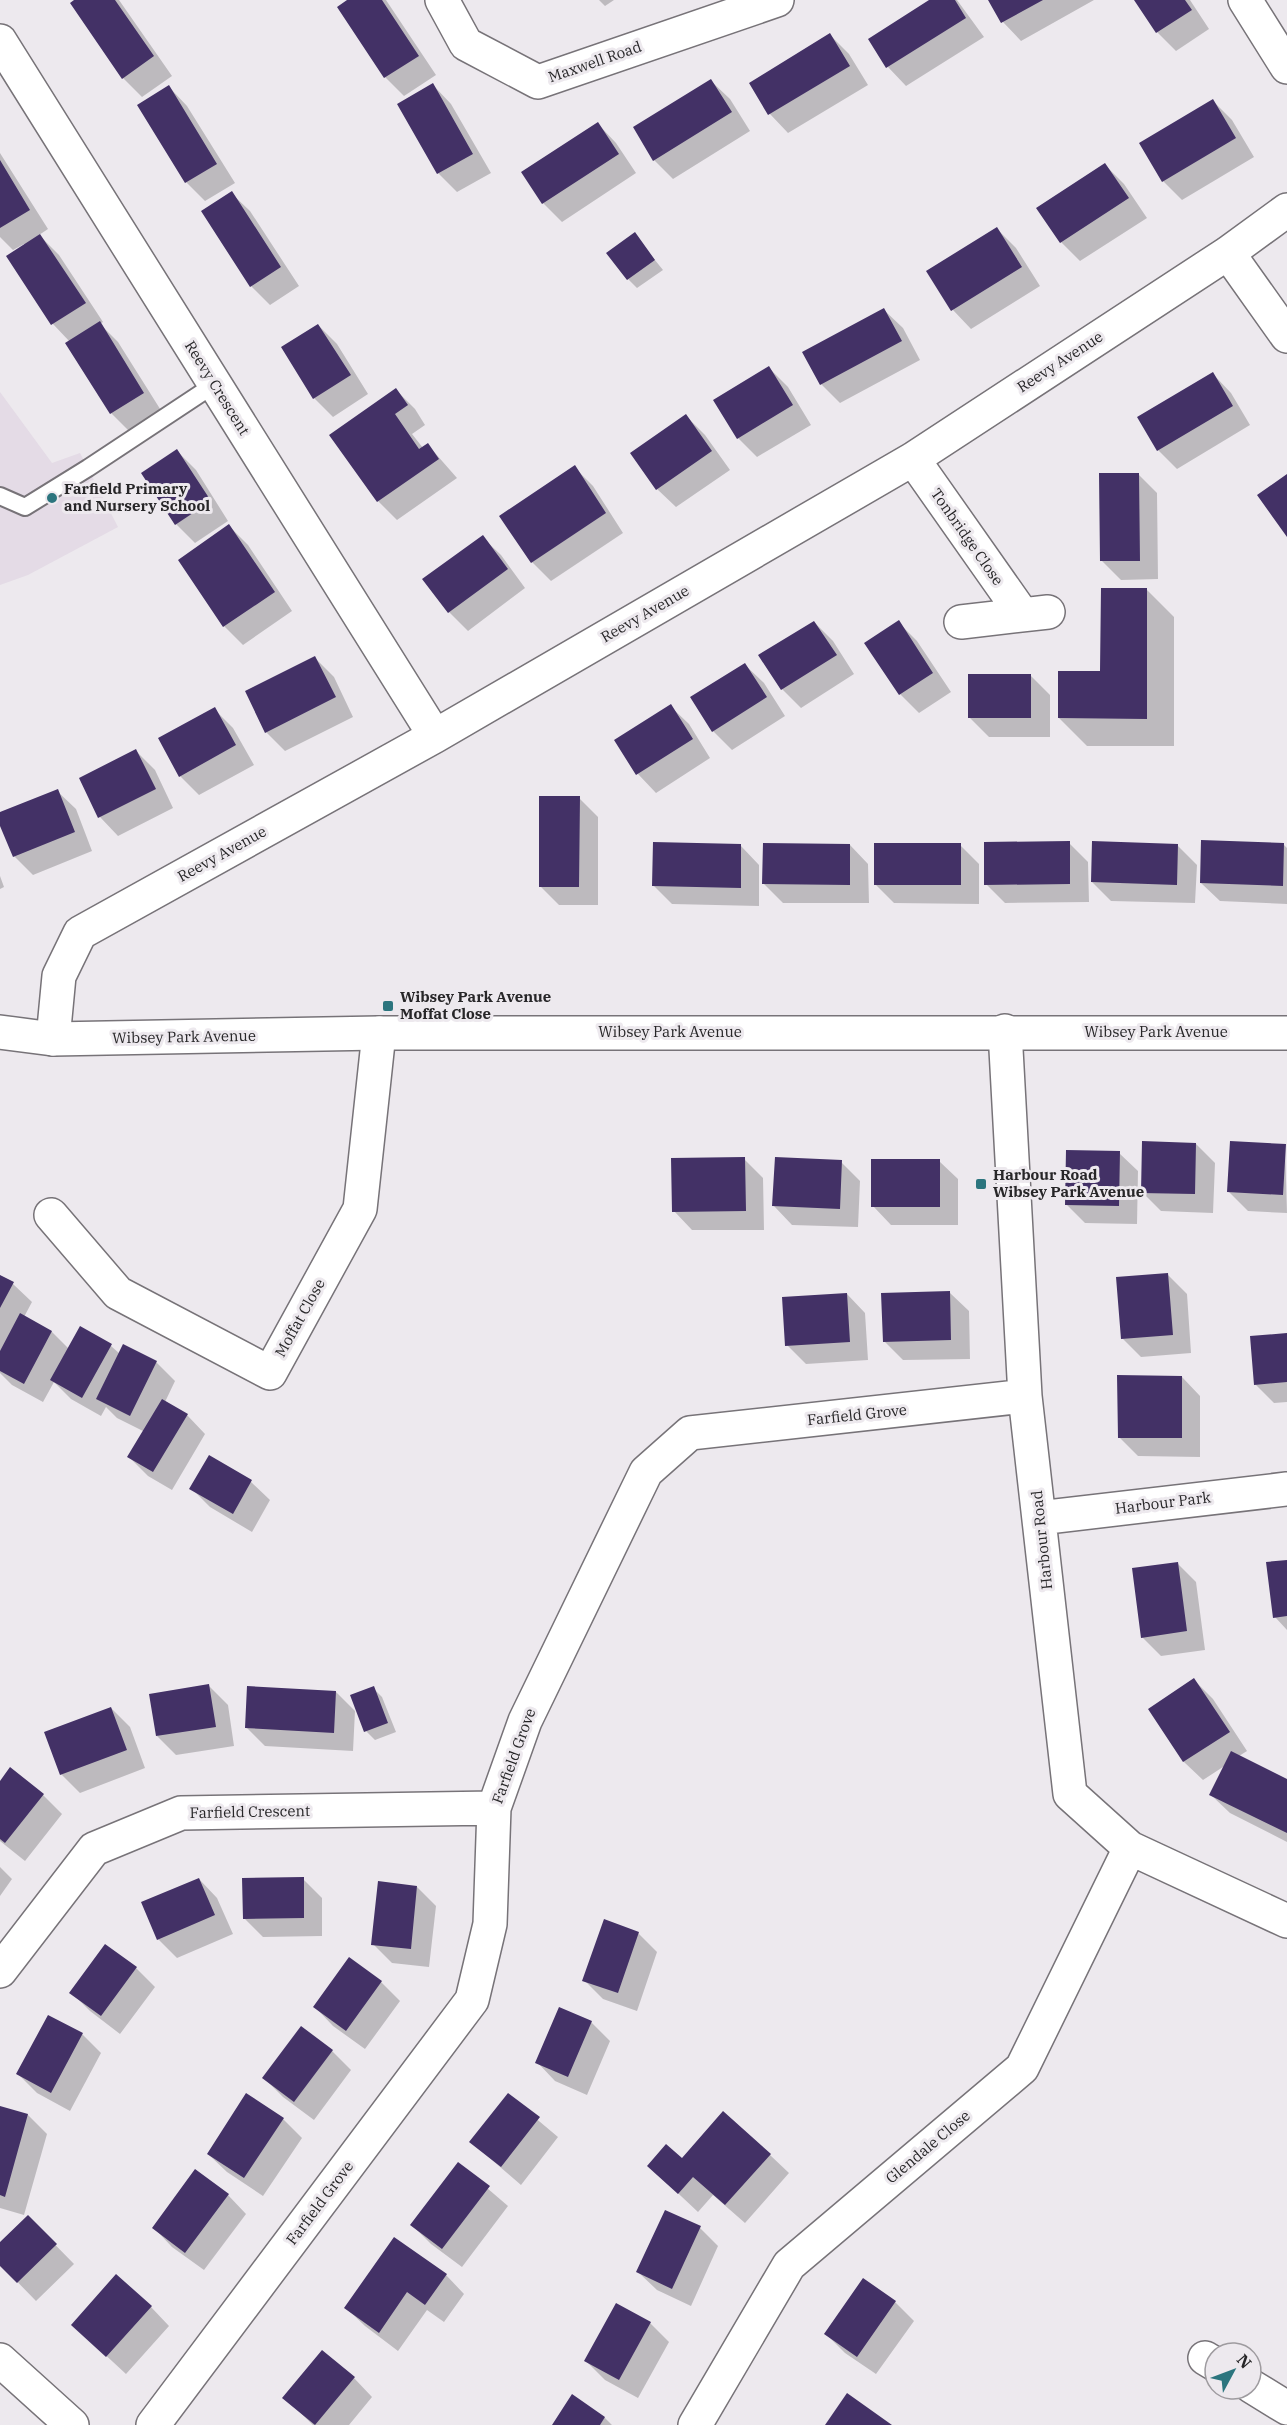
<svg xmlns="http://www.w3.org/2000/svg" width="1287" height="2425" viewBox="0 0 1287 2425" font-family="'IBM Plex Serif',serif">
	<rect width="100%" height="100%" fill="#ede9ee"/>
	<path fill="#e4dbe6" d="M0,392l52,71 28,-10 38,74 -90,48 -28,10z"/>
	<path fill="#0003" d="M77,0h42l53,76 -30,21 -19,-19z
		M349,0h37l50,75 -32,21 -19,-19z
		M599,0h15l-9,6z
		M931,0h26l27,37 -78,49 -18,-19z
		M990,0h104l-73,41 -18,-19z
		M1136,0h54l19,29 -33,22 -19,-19z
		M830,35l19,19 19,31 -80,48 -18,-19 -19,-31z
		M711,81l19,18 20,32 -77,48 -19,-19z
		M433,85l18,19 40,69 -34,19 -19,-19 -39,-69z
		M169,87l18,19 48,77 -30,18 -19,-19 -47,-77z
		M1213,101l19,19 22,37 -72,43 -19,-19z
		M598,124l18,19 20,30 -74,49 -19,-19z
		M0,153l48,76 -9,6 20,20 44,67 -3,2 18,18 44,70 -32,20 -19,-19 -41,-71 -17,-18 -45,-67 17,-11 -1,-2 -11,6 -13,-13z
		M1105,165l19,19 23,34 -67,43 -19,-19 -23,-33z
		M231,193l19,18 49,75 -29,19 -19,-19 -48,-75z
		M997,229l19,19 24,38 -69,43 -18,-19z
		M634,234l29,36 -26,18 -9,-9z
		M884,310l19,18 17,32 -80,43 -19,-19z
		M318,325l19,19 31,50 -35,23 -19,-19z
		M769,368l19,19 23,38 -54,32 -19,-19z
		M1213,374l18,19 19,32 -73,44 -19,-19z
		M396,390l19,19 10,16 -13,9 11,14 5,-3 29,33 -60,42 -19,-19z
		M686,416l19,19 25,35 -54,37 -19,-18z
		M177,451l19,19 32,51 -33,22 -19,-19z
		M574,467l19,19 30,47 -72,48 -19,-19 -31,-46z
		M1138,474l19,19 1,86 -37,1 -19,-19z
		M229,526l19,19 44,66 -49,34 -19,-19z
		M482,537l19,18 24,33 -57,43 -19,-19z
		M1146,589l28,28v129h-87l-28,-28 43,-45z
		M814,622l19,19 21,33 -53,34 -19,-19z
		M898,622l19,19 34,51 -32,21 -19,-19 -34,-51z
		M315,658l19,19 19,40 -68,34 -19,-19z
		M745,665l19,18 21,33 -53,34 -19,-19z
		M1031,676l19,19v42h-61l-19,-19z
		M670,706l19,18 21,34 -54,35 -18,-19z
		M214,709l19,19 21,37 -55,30 -19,-19z
		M136,751l19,19 18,38 -55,28 -18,-19z
		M57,791l19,18 16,42 -59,24 -19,-19 -14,-34v-8z
		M579,798l19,19v88h-39l-19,-19z
		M1069,843l19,19 1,40 -84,1 -19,-19z
		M850,845l18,19 1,39h-86l-19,-19z
		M960,845l19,19v40l-85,-1 -19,-19z
		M1284,845l3,3v56l-67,-3 -19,-18z
		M741,846l18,19v41l-87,-2 -19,-19z
		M1178,846l19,19 -2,38 -84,-2 -19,-19z
		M0,876l4,11 -4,2z
		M1196,1144l19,19 -2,50 -52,-2 -19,-19z
		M1285,1145l2,68 -39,-2 -19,-19z
		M1119,1153l19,18 -1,53 -52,-1 -19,-19z
		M744,1159l19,19 1,52h-72l-18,-19z
		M939,1161l19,18v46h-67l-18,-19z
		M841,1162l19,19 -2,46 -66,-2 -18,-19z
		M1168,1275l19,19 4,59 -50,4 -19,-19z
		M0,1277l13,7 19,18 -8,15 28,15 17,17 12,-21 30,18 9,8 36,8 19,19 -10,21 22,13 18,19 -33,56 -24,-14 -19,-19 16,-25 -28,-14 -11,-11 -5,9 -30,-17 -17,-17 -11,20 -31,-17 -12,-12z
		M950,1293l19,18 1,48 -67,1 -19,-19z
		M847,1294l18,19 3,47 -62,4 -19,-19z
		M1287,1335v67l-13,1 -19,-19z
		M1182,1377l18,19v61l-62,-1 -19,-19z
		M210,1457l41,25 19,18 -18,32 -42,-25 -19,-19z
		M1287,1561v69l-12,-13z
		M1177,1563l19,19 9,68 -44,6 -19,-19z
		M1194,1680l19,19 34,52 -8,5 48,24v62l-57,-29 -19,-18 15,-30 -23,15 -19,-18 -34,-53z
		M209,1686l19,19 6,41 -58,9 -19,-19z
		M373,1688l9,9 14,35 -21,8 -9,-9z
		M336,1692l19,19 -2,40 -88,-5 -19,-19z
		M111,1708l19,19 15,41 -65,25 -19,-19z
		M0,1783l43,12 19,19 -37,47 -25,-20z
		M0,1867l12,12 -12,17z
		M199,1879l18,19 16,36 -56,24 -19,-19z
		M303,1879l19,19v38l-59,1 -19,-19z
		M417,1887l19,19 -7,61 -37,-4 -19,-19z
		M638,1933l19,19 -20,59 -34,-12 -19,-19z
		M136,1968l19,19 -35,47 -30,-23 -19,-19z
		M381,1982l19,19 -35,48 -32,-23 -18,-19z
		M49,2017l33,17 19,19 -31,58 -33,-18 -19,-19z
		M591,2022l19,19 -23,54 -32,-14 -18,-19z
		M302,2029l30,22 19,19 -37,50 -31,-23 -19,-19z
		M508,2095l50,42 -37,48 -50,-43z
		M0,2107l28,8 19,19 -23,81 -24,-7z
		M283,2119l19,19 -39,58 -36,-24 -19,-18z
		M770,2155l19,18 -44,50 -32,-28 -15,17 -49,-46z
		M459,2164l49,42 -46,61 -31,-23 -19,-19z
		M228,2195l18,19 -42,56 -32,-23 -18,-19z
		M28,2217l46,47 -38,37 -36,-37v-20z
		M700,2228l18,18 -27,60 -34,-16 -19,-18z
		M446,2275l18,19 -20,28 -17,-12 -29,41 -33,-25 -19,-18z
		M895,2302l19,19 -38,53 -31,-21 -19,-19z
		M151,2307l18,19 -43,48 -53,-49z
		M650,2323l19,19 -31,56 -33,-18 -19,-19z
		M354,2378l18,19 -23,28h-36l-28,-27z
		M573,2396l32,22 7,7h-58z"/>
	<path fill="#433166" d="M74,0h41l39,56 -32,23 -52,-76z
		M347,0h35l37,56 -35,22 -47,-71z
		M929,0h26l11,18 -80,50 -18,-29z
		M988,0h55l-42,23z
		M1134,0h51l7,10 -36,23z
		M830,33l20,33 -82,49 -19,-32z
		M711,79l21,33 -79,49 -20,-34z
		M433,83l40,71 -36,20 -40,-70z
		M169,85l48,79 -32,19 -48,-78z
		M1213,99l23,39 -74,44 -23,-39z
		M598,122l21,32 -77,50 -21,-32z
		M0,160l30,50 -30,18z
		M1105,163l24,35 -69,45 -24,-35z
		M232,191l49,76 -31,20 -49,-76z
		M997,227l25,40 -71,44 -25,-40z
		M635,232l20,28 -28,20 -21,-27z
		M40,234l46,69 -35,22 -45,-69z
		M884,308l18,33 -82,44 -18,-33z
		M100,321l44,72 -34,21 -45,-71z
		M318,324l33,51 -38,24 -32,-52z
		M769,366l24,39 -56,34 -24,-39z
		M1213,372l20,34 -76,45 -20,-34z
		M396,388l12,17 -13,9 24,35 9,-6 11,16 -62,43 -48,-67z
		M686,414l26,37 -56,39 -26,-37z
		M177,449l34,52 -36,24 -34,-52z
		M575,465l31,48 -75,50 -32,-47z
		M1099,473h40l1,88h-40z
		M1287,474v63l-30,-42z
		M229,524l46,68 -52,35 -45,-67z
		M483,535l25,34 -60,44 -26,-34z
		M1101,588h46v131l-89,-1v-47h42z
		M899,620l34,53 -34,22 -35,-52z
		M814,621l23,34 -56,35 -23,-35z
		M315,656l21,41 -71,36 -20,-42z
		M745,663l22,34 -55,35 -22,-35z
		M968,674h63v44h-63z
		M671,704l22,35 -57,36 -22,-35z
		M215,707l21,38 -57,32 -21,-39z
		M136,749l20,40 -58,29 -19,-40z
		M58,789l17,43 -62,25 -13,-31v-14z
		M539,796h41l-1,91h-40z
		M1201,840l83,3 -1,43 -83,-3z
		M1070,841v43l-86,1v-43z
		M1092,841l86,3 -1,41 -86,-3z
		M653,842l88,2v44l-89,-2z
		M763,843l87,1v41l-88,-1z
		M874,843h87v42h-87z
		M1142,1141l54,2 -1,51 -54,-1z
		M1230,1141l56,3 -3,51 -56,-3z
		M1066,1150l54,1 -1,55 -54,-1z
		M745,1157l1,54 -74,1 -1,-54z
		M775,1157l67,3 -2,49 -68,-3z
		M871,1159h69v48h-69z
		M1168,1273l5,62 -52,4 -5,-62z
		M0,1275l14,7 -14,26z
		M950,1291l1,49 -68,2 -2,-49z
		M847,1293l3,49 -65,4 -3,-49z
		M20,1313l32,18 -28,53 -24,-13v-20z
		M80,1326l32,18 -30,54 -32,-18z
		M1287,1333v49l-33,3 -4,-49z
		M123,1344l34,17 -27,55 -34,-17z
		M1117,1375l65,1v62h-64z
		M162,1399l26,15 -35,58 -26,-15z
		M209,1455l43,25 -19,34 -44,-25z
		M1287,1560v56l-14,2 -7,-56z
		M1178,1562l9,69 -46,7 -9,-70z
		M1194,1678l36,54 -47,30 -35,-53z
		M209,1684l7,43 -60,9 -7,-42z
		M247,1686l89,5 -2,42 -89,-5z
		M374,1686l14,37 -24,9 -14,-37z
		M111,1707l16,43 -67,25 -16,-43z
		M1231,1751l56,28v54l-78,-38z
		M10,1767l34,27 -39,49 -5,-4v-58z
		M304,1877v41l-61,1 -1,-41z
		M199,1878l16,37 -58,25 -16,-38z
		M378,1881l39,5 -6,63 -40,-4z
		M604,1919l35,13 -21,61 -36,-12z
		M105,1944l32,23 -36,49 -32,-23z
		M349,1957l33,24 -36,50 -33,-24z
		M559,2007l33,14 -24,56 -33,-14z
		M48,2015l35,18 -32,60 -35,-19z
		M301,2026l32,24 -39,52 -32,-24z
		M246,2093l38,25 -40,60 -37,-24z
		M508,2093l32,24 -39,50 -32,-25z
		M0,2106l28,8 -23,83 -5,-2z
		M723,2111l48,43 -46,51 -32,-28 -15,17 -31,-28 19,-22 16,14z
		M458,2162l32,24 -48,63 -32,-24z
		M195,2169l34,25 -44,59 -33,-25z
		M665,2210l36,16 -29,63 -36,-17z
		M28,2215l29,29 -40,39 -17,-17v-24z
		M394,2237l53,37 -22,31 -18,-13 -28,41 -35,-25z
		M116,2274l36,32 -46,51 -35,-32z
		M863,2278l33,23 -39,56 -33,-23z
		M616,2303l35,19 -32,58 -35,-19z
		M322,2350l33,27 -40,48 -33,-27z
		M847,2393l45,32h-67z
		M572,2394l33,23 -5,8h-48z"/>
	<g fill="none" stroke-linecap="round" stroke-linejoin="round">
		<defs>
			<path id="service" d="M0,496l25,11 63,-39 127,-84"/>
			<path id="minor" d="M442,0l24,44 72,38 239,-82
				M1245,0l42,67
				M0,41l435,695
				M1228,253l59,83
				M913,459l109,155
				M961,622l87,-10
				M1005,1031l20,365 45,398 60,54 157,73
				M53,1039l6,-63 21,-43 355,-197 478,-277 315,-206 59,-43
				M51,1215l67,78 152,80 90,-164 19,-176
				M1039,1518l248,-29
				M0,1971l94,-122 87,-36 313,-5
				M1205,2358l10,6
				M0,2360l72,65
				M1251,2386l36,22
				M153,2425l319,-425 18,-76 4,-116 31,-87 121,-249 44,-39 335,-37
				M695,2425l94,-160 233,-197 108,-220"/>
			<path id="tertiary" d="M0,1032l53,7 326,-6h908"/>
		</defs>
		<use href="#service" stroke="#777378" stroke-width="20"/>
		<use href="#minor" stroke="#777378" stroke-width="36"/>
		<use href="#tertiary" stroke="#777378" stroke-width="36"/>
		<use href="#service" stroke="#fff" stroke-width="16"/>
		<use href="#minor" stroke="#fff" stroke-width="33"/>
		<use href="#tertiary" stroke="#fff" stroke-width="33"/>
	</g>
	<g fill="#2c757e" stroke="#ede9ee" stroke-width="2">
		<circle cx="52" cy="498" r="6"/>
		<rect x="382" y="1000" width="12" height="12" rx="3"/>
		<rect x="975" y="1178" width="12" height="12" rx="3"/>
	</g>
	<g text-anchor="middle" stroke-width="6" stroke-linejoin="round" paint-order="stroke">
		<g font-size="15" fill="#272628" stroke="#ede9ee">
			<text transform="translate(595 62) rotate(-19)" y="5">Maxwell Road</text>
			<text transform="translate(1060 362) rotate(-33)" y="5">Reevy Avenue</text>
			<text transform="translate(217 388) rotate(58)" y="5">Reevy Crescent</text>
			<text transform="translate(967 537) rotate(55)" y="5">Tonbridge Close</text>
			<text transform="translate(645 614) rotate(-30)" y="5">Reevy Avenue</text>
			<text transform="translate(222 854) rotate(-29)" y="5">Reevy Avenue</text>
			<text x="670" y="1037">Wibsey Park Avenue</text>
			<text x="1156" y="1037">Wibsey Park Avenue</text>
			<text transform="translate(184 1037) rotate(-1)" y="5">Wibsey Park Avenue</text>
			<text transform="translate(300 1318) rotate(-61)" y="5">Moffat Close</text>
			<text transform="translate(857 1415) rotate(-6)" y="5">Farfield Grove</text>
			<text transform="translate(1163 1503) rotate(-7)" y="5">Harbour Park</text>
			<text transform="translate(1042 1540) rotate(-96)" y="5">Harbour Road</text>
			<text transform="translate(514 1756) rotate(-70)" y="5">Farfield Grove</text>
			<text transform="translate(250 1812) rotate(-1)" y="5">Farfield Crescent</text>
			<text transform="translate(928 2147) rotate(-40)" y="5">Glendale Close</text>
			<text transform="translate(320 2203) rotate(-53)" y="5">Farfield Grove</text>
		</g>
		<g font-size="15" font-weight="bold" fill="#272628" stroke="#ede9ee" text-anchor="start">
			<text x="64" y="494">Farfield Primary<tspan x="64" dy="17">and Nursery School</tspan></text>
			<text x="400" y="1002">Wibsey Park Avenue<tspan x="400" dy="17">Moffat Close</tspan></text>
			<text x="993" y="1180">Harbour Road<tspan x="993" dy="17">Wibsey Park Avenue</tspan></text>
		</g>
	</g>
	<g transform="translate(1233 2371) rotate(49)"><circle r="28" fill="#ede9ee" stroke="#9e9b9f" stroke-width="1.5"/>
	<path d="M0-4.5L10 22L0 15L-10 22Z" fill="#2c757e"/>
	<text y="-9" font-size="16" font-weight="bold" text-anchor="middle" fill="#272628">N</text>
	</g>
</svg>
